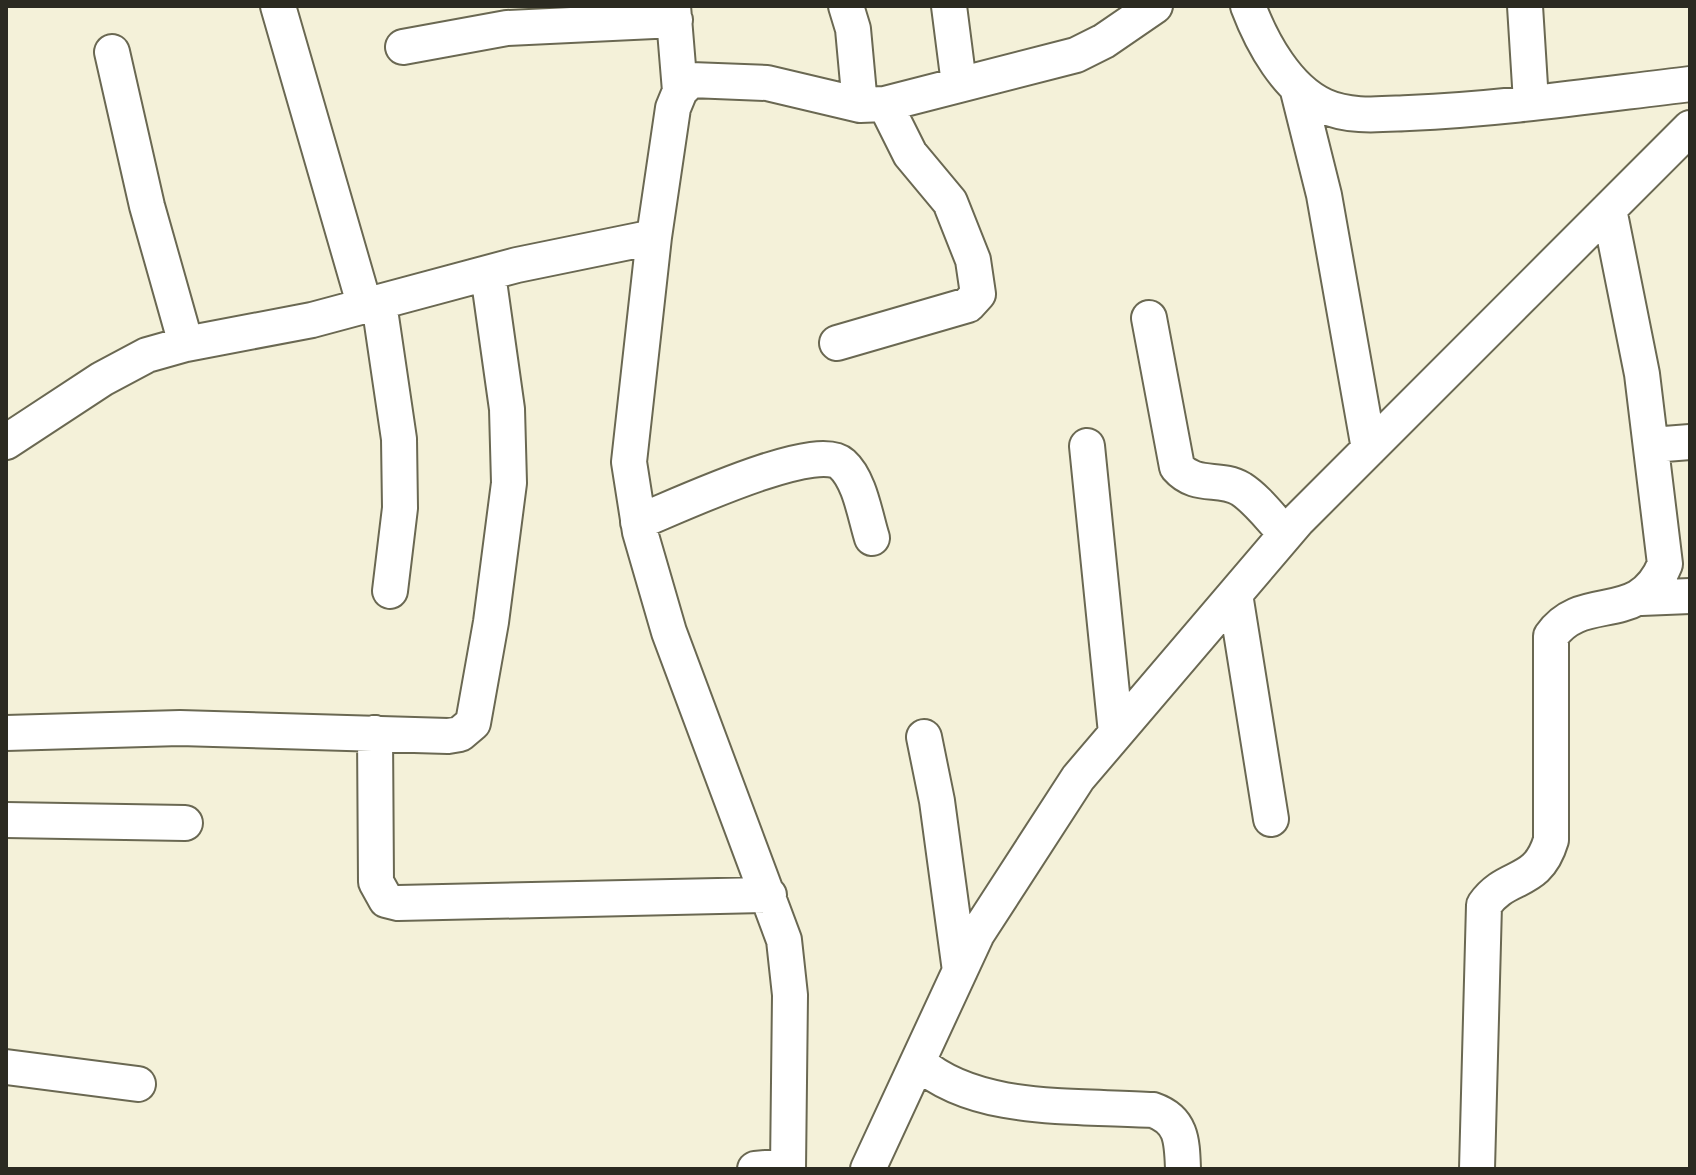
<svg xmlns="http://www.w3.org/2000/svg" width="1696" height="1175" viewBox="0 0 1696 1175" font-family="Commissioner,sans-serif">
	<rect width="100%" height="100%" fill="#f4f1d9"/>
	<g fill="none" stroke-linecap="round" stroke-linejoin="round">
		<defs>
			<path id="minor" d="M278,6l87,301
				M673,6l7,85
				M846,6l7,23 7,76
				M949,6l10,78
				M1248,6c14,37 39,83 76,100 26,12 58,8 85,7 94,-4 188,-18 281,-29
				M1525,6l6,96
				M403,47l104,-19 168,-8
				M112,52l35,154 39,138
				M1297,87l27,108 45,254
				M379,303l20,136 1,69 -10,83
				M1149,318l28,149c19,22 42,9 64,22 17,11 31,31 45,45
				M837,343l131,-38 10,-11 -5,-34 -23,-58 -40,-48 -25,-50
				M6,442l96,-63 45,-24 39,-11 126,-24 205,-55 137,-28
				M1652,445l38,-3
				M1087,446l29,287
				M638,522c33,-13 178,-82 204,-58 18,16 23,52 30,74
				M1235,594l36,225
				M1641,598l49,-2
				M6,733l174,-5 268,8 12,-2 13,-11 18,-101 18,-139 -2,-74 -19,-135
				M375,733l1,149 10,18 12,3 371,-8
				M924,737l13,64 23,170
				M6,820l179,3
				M918,1062c58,52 160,43 235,48 29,10 29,31 30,59
				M6,1067l132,17
				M755,1169l33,-3
				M788,1169l2,-174 -6,-55 -115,-308 -29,-100 -11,-70 25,-225 19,-129 7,-17 11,-11 76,3 93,22 25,-1 191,-49 28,-14 51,-35
				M868,1169l109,-235 101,-156 220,-258 392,-392
				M1477,1169l7,-264c23,-33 53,-18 67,-65v-204c32,-46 88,-8 114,-72l-23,-190 -33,-165"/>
		</defs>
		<use href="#minor" stroke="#6a6852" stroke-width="38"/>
		<use href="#minor" stroke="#fff" stroke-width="34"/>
	</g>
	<rect width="1696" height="1175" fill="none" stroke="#2b2a21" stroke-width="16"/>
</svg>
